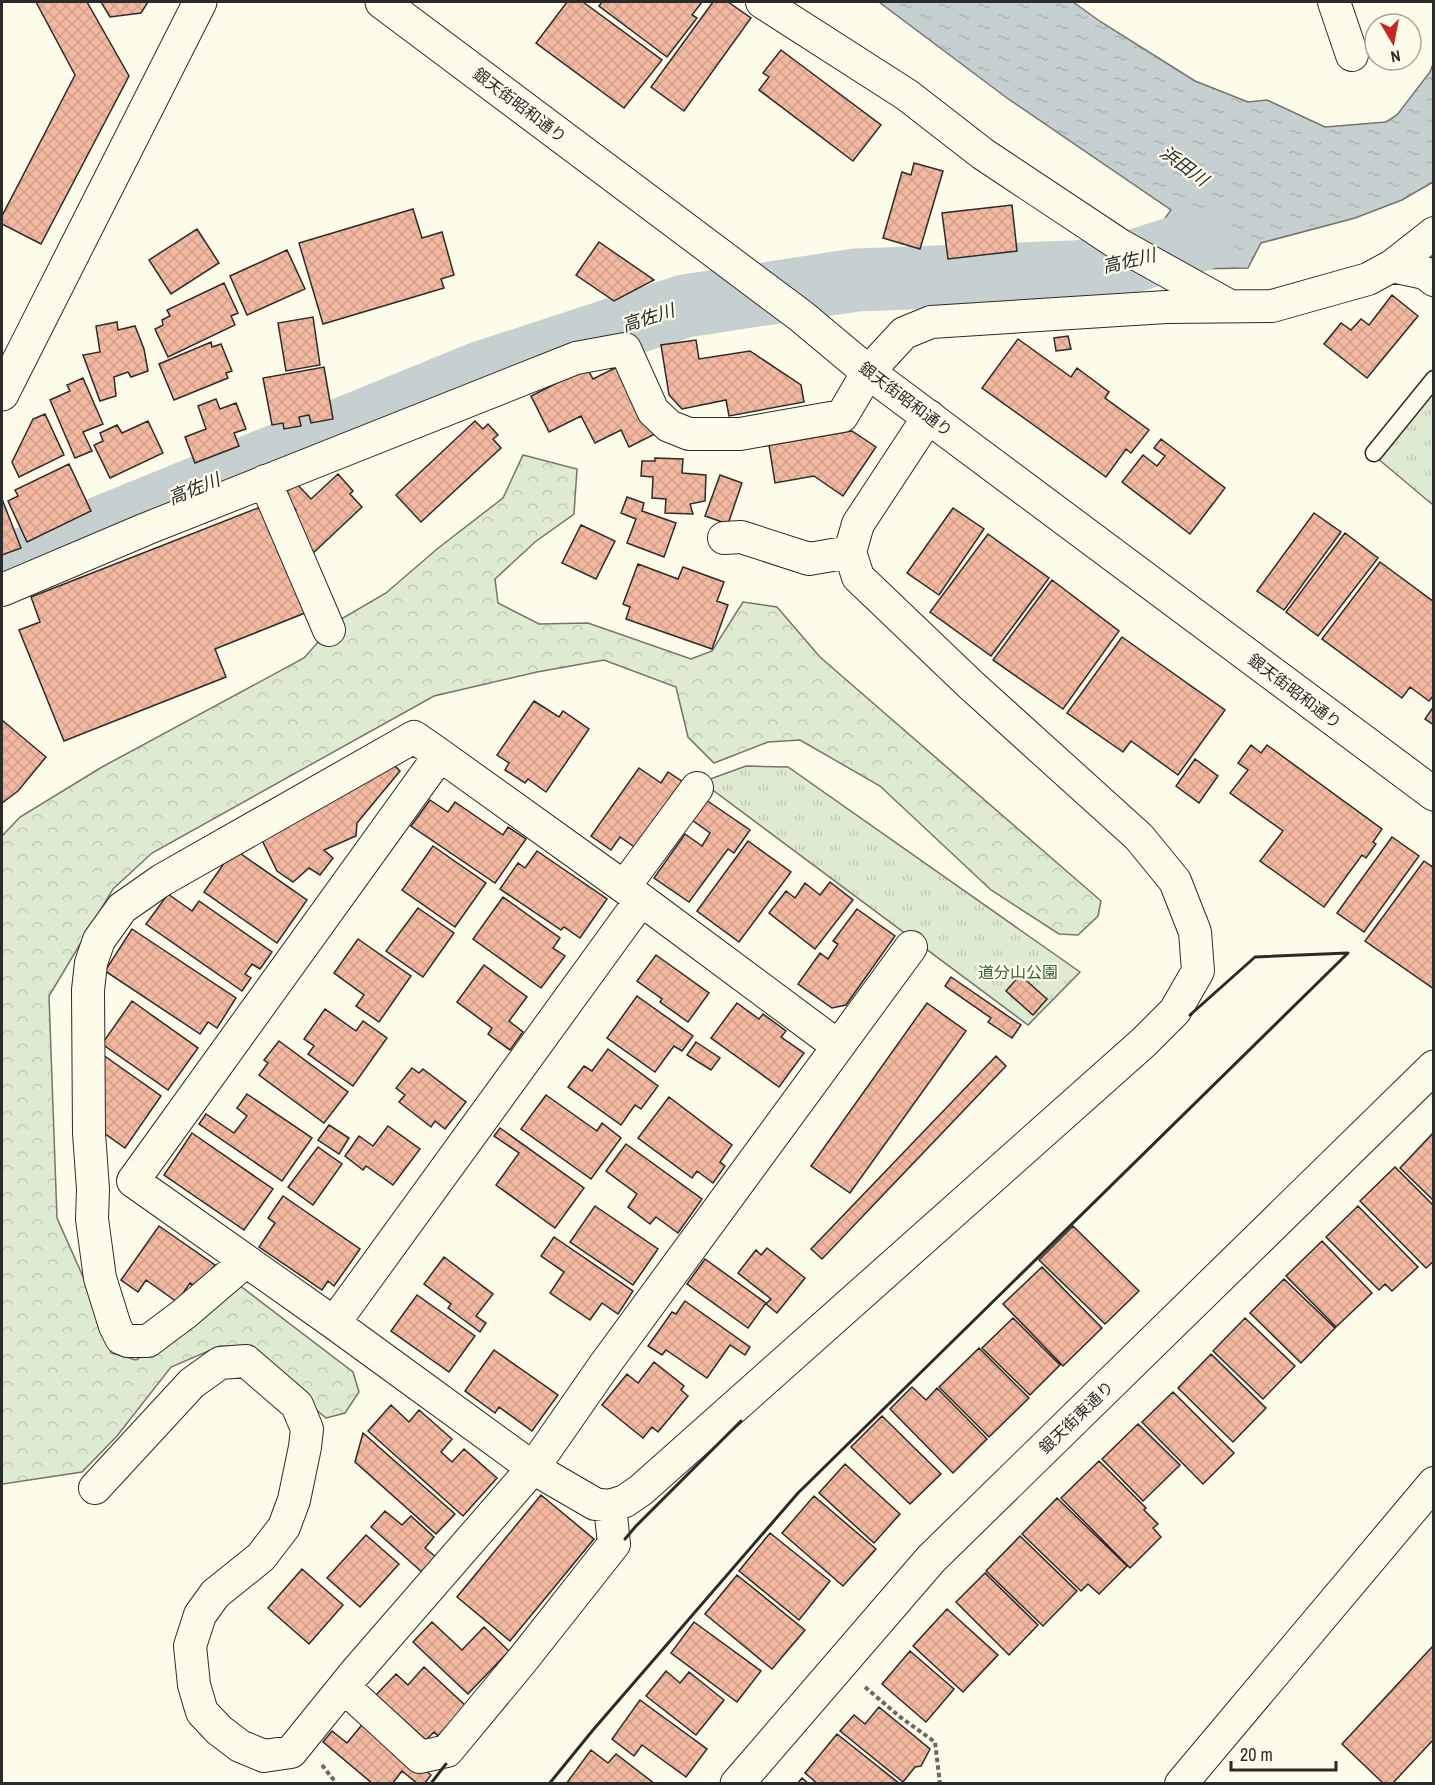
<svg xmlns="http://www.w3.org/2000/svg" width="1435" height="1785" viewBox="0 0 1435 1785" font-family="'Archivo Narrow','Noto Sans JP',sans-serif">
	<defs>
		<pattern id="grass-tufts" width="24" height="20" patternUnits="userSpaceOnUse" patternTransform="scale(1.5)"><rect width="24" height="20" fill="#deebd1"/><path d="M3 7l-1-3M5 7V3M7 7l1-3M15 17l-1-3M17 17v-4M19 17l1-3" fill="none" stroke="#bfcab4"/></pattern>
		<pattern id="forest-crowns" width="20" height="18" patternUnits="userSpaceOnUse" patternTransform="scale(1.5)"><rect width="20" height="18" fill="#deebd1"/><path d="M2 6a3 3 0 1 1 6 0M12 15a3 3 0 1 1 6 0" fill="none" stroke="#bfcab4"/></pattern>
		<pattern id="water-ripples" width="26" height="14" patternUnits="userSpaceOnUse" patternTransform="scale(1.5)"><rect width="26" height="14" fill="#c7d0d0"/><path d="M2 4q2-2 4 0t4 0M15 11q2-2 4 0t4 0" fill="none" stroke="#abb3b3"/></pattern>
		<pattern id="building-cross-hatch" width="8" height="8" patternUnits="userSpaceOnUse" patternTransform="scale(1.5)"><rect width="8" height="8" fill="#f2b8a0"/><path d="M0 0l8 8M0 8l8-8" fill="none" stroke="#d09e8a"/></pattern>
	</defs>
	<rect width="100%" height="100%" fill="#fdfbea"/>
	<path fill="url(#grass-tufts)" stroke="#74746e" stroke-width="1.5" d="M1433,392v113l-56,-47z
		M746,766l42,1 292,205 -52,53 -326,-243z"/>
	<path fill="url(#forest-crowns)" stroke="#74746e" stroke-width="1.5" d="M523,455l54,14 -3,45 -39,28 -40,37 3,24 41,21 49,-1 103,36 21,-8 31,-49 34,5 43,50 281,244 -3,15 -20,19 -19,-1 -68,-44 -111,-104 -80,-46 -32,2 -54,21 -26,-26 -12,-50 -72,-27 -67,12 -103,24 -282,157 -39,36 -64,107 8,222 35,79 19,56 25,7 56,-35 47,-40 114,87 6,20 -14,21 -19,5 -83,-71 -23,-1 -49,21 -54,69 -35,36 -79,12 -1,-1v-647l18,-19 82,-50 202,-109 32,-36 50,-29 51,-44 66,-51z"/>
	<path fill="url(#water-ripples)" stroke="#74746e" stroke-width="1.5" d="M879,2h194l28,20 94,59 53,21 19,-2 58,27 61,-5 11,-7 33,-43 3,-8v118l-31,18 -47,18 -94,25 -13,25 -55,1 -53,4 -30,-13 16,-1 15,-7 30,-42 -164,-112z"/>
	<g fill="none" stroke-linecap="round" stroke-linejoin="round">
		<path stroke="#c7d0d0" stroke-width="63" d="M2,568l478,-195 205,-67 171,-26 218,-8 38,-4 91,-29"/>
	</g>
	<path fill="url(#building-cross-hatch)" stroke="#2b2b2b" stroke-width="1.5" d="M36,2h51l42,74 -88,168 -39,-20v-8l73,-141z
		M101,2h47l-7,11 -31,4z
		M567,2h16l79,58 -38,48 -88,-65z
		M602,2h100l-10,13 5,3 -30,39 -68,-51z
		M713,2h15l23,16 -67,93 -33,-24z
		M781,50l100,75 -28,36 -94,-71 10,-13 -6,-4z
		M914,163l29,8 -23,78 -37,-11 19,-66 9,3z
		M1012,205l5,46 -69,8 -6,-46z
		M413,209l9,29 20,-6 12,43 -13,4 3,9 -121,36 -24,-81z
		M197,229l22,34 -48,31 -22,-34z
		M599,242l55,38 -40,21 -38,-26z
		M287,250l18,39 -58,26 -17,-39z
		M224,283l14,30 -7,3 4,9 -67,32 -13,-28 8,-4 -1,-5 8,-4 -3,-6z
		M1392,295l26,21 -51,62 -43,-34 17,-21 10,7 10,-11 8,6z
		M313,317l7,48 -34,6 -8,-48z
		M117,322l1,8 17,-4 9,23 4,22 -17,6 -3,-5 -14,5 2,19 -16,5 -17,-46 17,-3 -4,-26z
		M1068,336l3,13 -15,2 -2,-13z
		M1018,339l53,38 6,-9 32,24 -4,6 44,32 -18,23 -5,-4 -20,28 -124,-89z
		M696,340l3,19 51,-8 51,34 3,17 -75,14 -3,-16 -44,9 -13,-14 -8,-50z
		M211,342l1,5 9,-3 11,27 -6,2 2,5 -54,22 -15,-36z
		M623,364l34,69 -28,14 -8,-17 -26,13 -14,-27 -32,16 -18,-36 56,-28 6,11z
		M324,367l9,52 -22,4 -2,-8 -10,2 2,9 -17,3 -1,-6 -11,2 -9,-47z
		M83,378l20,46 -20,8 9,19 -17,7 -25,-58 20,-9 -3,-6z
		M216,399l4,10 16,-6 10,26 -12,4 5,13 -44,17 -10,-26 21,-8 -8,-23z
		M45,414l19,41 -45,22 -7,-15 21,-43z
		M148,421l15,32 -53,25 -16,-33 9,-4 -3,-8 17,-8 5,8z
		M475,421l8,8 5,-5 10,11 -5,4 8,9 -80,74 -25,-27z
		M852,431l24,16 -33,49 -29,-20 -39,7 -6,-38z
		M1161,439l64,49 -35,46 -68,-52 21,-27 14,11 8,-10 -11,-8z
		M655,458l28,1 -1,14 24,2 -1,26 -15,3 3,10 -28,-1 1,-14 -14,-1 1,-21 -12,-1 1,-15h13z
		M69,464l22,47 -64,31 -19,-41 10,-5 -3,-6z
		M338,474l15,17 -3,3 12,13 -53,50 -19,-41 6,-6 -13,-15 13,-12 15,16z
		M720,475l22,8 -14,41 -23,-8z
		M627,497l17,6 -2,8 34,12 -12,34 -37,-14 9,-24 -15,-6z
		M2,499l19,49 -19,7z
		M263,506l42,107 -90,36 11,28 -162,64 -45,-111 21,-8 -9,-25z
		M953,508l31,21 -45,66 -32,-22z
		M1314,513l27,19 -57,78 -27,-19z
		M581,525l34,16 -19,38 -34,-16z
		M1345,533l33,25 -60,78 -32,-24z
		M988,534l61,44 -58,78 -61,-44z
		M1380,562l54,40v93l-5,6 -19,-14 -8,11 -80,-59z
		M638,564l40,15 5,-12 41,15 -7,19 11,4 -16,44 -86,-30 4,-12 -7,-3z
		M1052,580l67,51 -56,78 -70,-49z
		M1122,637l103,73 -47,65 -47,-34 -8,11 -56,-39z
		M534,701l25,16 4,-6 26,18 -43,63 -18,-13 -3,4 -20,-13 4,-7 -12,-8z
		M1434,706v19l-9,-6z
		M2,720l44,37 -28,34 -16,12z
		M1251,745l10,8 6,-8 115,84 -9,13 3,2 -10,14 -4,-3 -38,52 -64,-46 23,-30 -53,-38 18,-23 -10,-7z
		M1195,759l23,17 -19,27 -23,-17z
		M392,763l8,8 -43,52 -1,13 -32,14 9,8 -13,17 -11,-7 -16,14 -16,-11 -16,-33z
		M639,768l22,15 7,-11 15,10 -47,66 -16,-11 -9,13 -20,-14z
		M430,800l18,12 7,-10 48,33 5,-8 18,12 -31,44 -84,-57z
		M706,800l44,30 -16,23 -6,-4 -39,53 -35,-24 31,-44 17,12 8,-13 -18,-13z
		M1392,837l27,19 -55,76 -27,-19z
		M748,841l43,31 -52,70 -42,-31z
		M433,846l53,37 -31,44 -53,-37z
		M234,849l73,51 -30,43 -73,-51z
		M537,851l70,48 -27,39 -16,-11 -3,3 -61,-41 18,-26 7,5z
		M1424,861l10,7v121l-69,-48z
		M830,882l23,18 -38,49 -46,-36 17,-22 9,7 10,-15 15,12z
		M168,894l24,17 7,-10 73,51 -12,17 -8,-5 -7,10 6,4 -9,13 -96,-67z
		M503,897l57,41 -7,10 12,8 -24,32 -68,-49z
		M418,908l36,25 -31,44 -37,-26z
		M857,909l38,27 -49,69 -14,3 -34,-24 22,-31 8,6 10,-15 -5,-3z
		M132,929l104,69 -19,30 -9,-6 -8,12 -95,-63z
		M358,939l53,37 -32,46 -23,-16 8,-11 -30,-22z
		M656,955l53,38 -21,29 -28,-20 2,-3 -25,-18z
		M484,965l43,32 -18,24 14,11 -13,18 -22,-16 4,-6 -35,-26z
		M1020,975l27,24 -14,16 -27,-24z
		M951,977l70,48 -9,13 -24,-16 3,-4 -46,-32z
		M637,996l56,40 -11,15 -8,-5 -19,26 -48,-34z
		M132,1001l66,47 -30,42 -66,-46z
		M737,1003l22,16 4,-5 23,17 -5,6 23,16 -25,34 -68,-49z
		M927,1003l39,28 -116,162 -39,-27z
		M325,1009l31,22 7,-10 24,17 -34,48 -45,-32 6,-8 -10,-7z
		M279,1041l69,51 -24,31 -65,-48 9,-12 -4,-3z
		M696,1042l24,16 -9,12 -24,-15z
		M608,1049l50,37 -17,23 -6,-4 -14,20 -53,-38 16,-21 8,5z
		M99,1052l62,44 -36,52 -21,-15z
		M996,1056l10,10 -184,193 -11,-10z
		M412,1068l7,5 4,-4 43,33 -21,27 -10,-8 -4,6 -32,-25 6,-7 -9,-7z
		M247,1094l65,44 -30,43 -83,-57 7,-10 28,19 13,-17 -10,-8z
		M546,1095l51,36 5,-8 19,15 -30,41 -70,-50z
		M669,1097l63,48 -12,17 5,4 -12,17 -16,-12 -5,7 -54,-40z
		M329,1125l20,13 -10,16 -21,-14z
		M388,1126l32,23 -27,36 -27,-19 -3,4 -18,-14 14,-20 14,10z
		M500,1128l84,60 -29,40 -59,-43 23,-32 -25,-17z
		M192,1133l81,56 -29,41 -80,-55z
		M1433,1133h1v68l-34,-33z
		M626,1144l76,55 -24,34 -22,-16 -6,7 -22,-17 9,-13 -31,-23z
		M318,1147l24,17 -29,41 -25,-18z
		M1395,1167l39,39v55l-8,7 -66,-67z
		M283,1196l77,53 -26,37 -6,-5 -6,9 -63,-43 16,-24 -7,-5z
		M595,1206l63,43 -25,36 -63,-43z
		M1358,1206l60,61 -26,24 -7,-7 -6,6 -53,-53z
		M159,1226l56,39 -17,23 -8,-5 -13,19 -31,-22 -8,12 -17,-12z
		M1073,1226l66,65 -34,33 -66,-64z
		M554,1237l79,54 -15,23 -16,-11 -12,17 -40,-27 14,-21 -23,-16z
		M1322,1241l50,52 -36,34 -50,-51z
		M767,1248l38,30 -28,35 -11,-9 5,-5 -33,-26 18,-23 5,5z
		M444,1257l49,37 -17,22 10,7 -6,9 -32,-24 3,-4 -27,-20z
		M705,1259l61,44 -18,25 -61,-44z
		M1042,1267l60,61 -39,38 -60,-62z
		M1284,1279l51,49 -34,35 -51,-50z
		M417,1295l58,41 -26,36 -58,-41z
		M685,1301l65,46 -5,8 -15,-10 -23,33 -41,-28 -4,5 -14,-9 24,-34 4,2z
		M1013,1318l47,47 -30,30 -48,-47z
		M1245,1318l50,48 -32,33 -50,-48z
		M979,1348l50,50 -40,39 -50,-50z
		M494,1350l64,45 -26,36 -33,-24 -4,6 -30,-22z
		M1211,1354l55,54 -33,34 -55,-54z
		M654,1362l30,24 -3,4 7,6 -30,36 -6,-5 -9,11 -41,-33 25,-31 11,9z
		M912,1387l14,13 11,-12 50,51 -34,34 -63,-64z
		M1173,1392l61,61 -31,31 -61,-62z
		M391,1405l18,17 10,-12 33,29 -11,13 11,10 12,-13 33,29 -34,38 -95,-85z
		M882,1416l59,58 -31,30 -59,-57z
		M1138,1424l42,41 -37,36 -41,-42z
		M363,1433l92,81 -19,20 -81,-72z
		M1099,1461l47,47 -2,2 14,14 -5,4 8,9 -31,31 -69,-70z
		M845,1464l55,50 -26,29 -55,-50z
		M541,1495l53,44 -84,102 -53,-44z
		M814,1496l62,53 -33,37 -61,-53z
		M1057,1498l70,68 -28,28 -11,-10 -7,7 -59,-57z
		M385,1511l17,14 9,-9 23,21 -9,11 11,9 -13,16 -52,-46z
		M770,1533l60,48 -31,39 -60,-49z
		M366,1535l33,29 -39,43 -33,-29z
		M1020,1536l57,55 -34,35 -57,-55z
		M302,1569l41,36 -34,39 -41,-36z
		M985,1573l53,52 -29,30 -53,-53z
		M737,1575l68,55 -33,39 -67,-55z
		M947,1609l51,46 -35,37 -50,-46z
		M432,1622l30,28 22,-23 25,24 -41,43 -55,-52z
		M694,1622l67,49 -24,31 -66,-49z
		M1434,1645v94l-42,45h-8l-42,-40z
		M910,1651l44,38 -28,33 -44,-38z
		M424,1667l42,39 -28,30 -4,-4 -8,8 -50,-45 20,-21 12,11z
		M666,1671l14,12 9,-11 35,28 -28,35 -50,-39z
		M640,1700l67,49 -21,28 -44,-32 -8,11 -22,-17z
		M879,1707l51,42 -9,17 -6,1 -12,15 -63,-51 14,-16 11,9z
		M365,1721l66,54 -7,9h-6l-16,-13 -10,13h-19l-50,-42 9,-11 15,12z
		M837,1734l63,50h-82l-13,-11z
		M591,1750l17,13 8,-9 39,30h-89z
		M802,1778l7,6h-12z"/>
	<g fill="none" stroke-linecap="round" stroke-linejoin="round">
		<defs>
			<path id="lane" d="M1374,453l60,-74"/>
			<path id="street" d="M762,2l145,93 76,59 137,91 108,60
				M1334,2l18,53
				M1392,266l33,7 9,7
				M265,481l64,149
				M724,538l17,-1 68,22 41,-7
				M2,590l144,-61 430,-171 49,-9 28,62 16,15 20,8h51l102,-18 26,-44 36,-39 27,-11 235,-15 106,-1 96,-27 24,-13 42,-33
				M624,887l73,-99
				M838,1046l-214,-159 -184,-132 -307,426 201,142 199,145 62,36 15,2 15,-5 16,-11 503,-448 31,-31 23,-40 -3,-39 -20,-51 -36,-44 -168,-152 -113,-108 -8,-25 8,-28 71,-108
				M246,1261l-62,53 -36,27h-20l-7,-3 -6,-12 -15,-48 -8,-59 1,-30 -4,-56 -1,-143 3,-27 8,-23 23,-32 40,-28 252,-143 26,18
				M334,1323l307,-423
				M95,1488l97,-105 28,-20 26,-2 51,44 10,24 -2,18 -11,53 -10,27 -23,30 -46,37 -15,21 -10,31 4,39 8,27 17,18 21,16 24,10 27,-4 64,-79 178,-205 73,-105 305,-416
				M344,1687l76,70 27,-6 73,-88 94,-119 -4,-38
				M1181,1784l253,-301"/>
			<path id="secondary" d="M382,2l419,314 67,56 566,422
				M2,394l198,-392
				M737,1784l194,-225 503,-492"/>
		</defs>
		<use href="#lane" stroke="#2b2b2b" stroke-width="19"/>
		<use href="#street" stroke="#2b2b2b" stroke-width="34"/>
		<use href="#secondary" stroke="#2b2b2b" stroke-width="35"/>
		<path stroke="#6a6964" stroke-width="4" stroke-dasharray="4.5 3" stroke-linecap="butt" d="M865,1687l35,30 35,25 5,42
			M322,1765l15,19"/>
		<use href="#lane" stroke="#fdfbea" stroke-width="16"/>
		<use href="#street" stroke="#fdfbea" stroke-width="32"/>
		<use href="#secondary" stroke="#fdfbea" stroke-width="33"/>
		<path stroke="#2b2b2b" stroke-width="3" d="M625,1539l11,-13 105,-105
			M434,1784l-2,-2 14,-18
			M549,1784l44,-54 205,-237 550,-540 -93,4 -65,58"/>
	</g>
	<g text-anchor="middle" stroke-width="4.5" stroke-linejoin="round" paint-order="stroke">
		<g font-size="16" fill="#2b2b2b" stroke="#fdfbea">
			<text transform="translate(520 105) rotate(37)" y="6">銀天街昭和通り</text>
			<text transform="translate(906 399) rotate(37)" y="6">銀天街昭和通り</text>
			<text transform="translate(1295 691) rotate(37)" y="6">銀天街昭和通り</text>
			<text transform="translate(1076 1417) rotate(-44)" y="6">銀天街東通り</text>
		</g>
		<g font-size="16" fill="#34623c" stroke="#fdfbea">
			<text x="1018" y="978">道分山公園</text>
		</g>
		<g font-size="18" font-style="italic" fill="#2b2b2b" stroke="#fdfbea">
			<text transform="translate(1184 166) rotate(36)" y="6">浜田川</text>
			<text transform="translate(1129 261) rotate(-13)" y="6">高佐川</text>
			<text transform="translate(648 318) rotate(-18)" y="6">高佐川</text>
			<text transform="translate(194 489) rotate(-22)" y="6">高佐川</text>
		</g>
	</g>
	<rect width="1435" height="1785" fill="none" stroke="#2b2b2b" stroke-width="6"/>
	<g transform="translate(1393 42) rotate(170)"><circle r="28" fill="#fdfbea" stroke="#a9a89e" stroke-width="1.5"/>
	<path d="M0-4.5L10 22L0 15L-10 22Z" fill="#c62828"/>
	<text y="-9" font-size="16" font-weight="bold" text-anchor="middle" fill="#2b2b2b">N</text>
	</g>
	<path d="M1231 1761v9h105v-9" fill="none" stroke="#2b2b2b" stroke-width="3"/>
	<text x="1240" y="1761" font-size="18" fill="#2b2b2b" stroke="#fdfbea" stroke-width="4.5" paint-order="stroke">20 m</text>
</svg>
